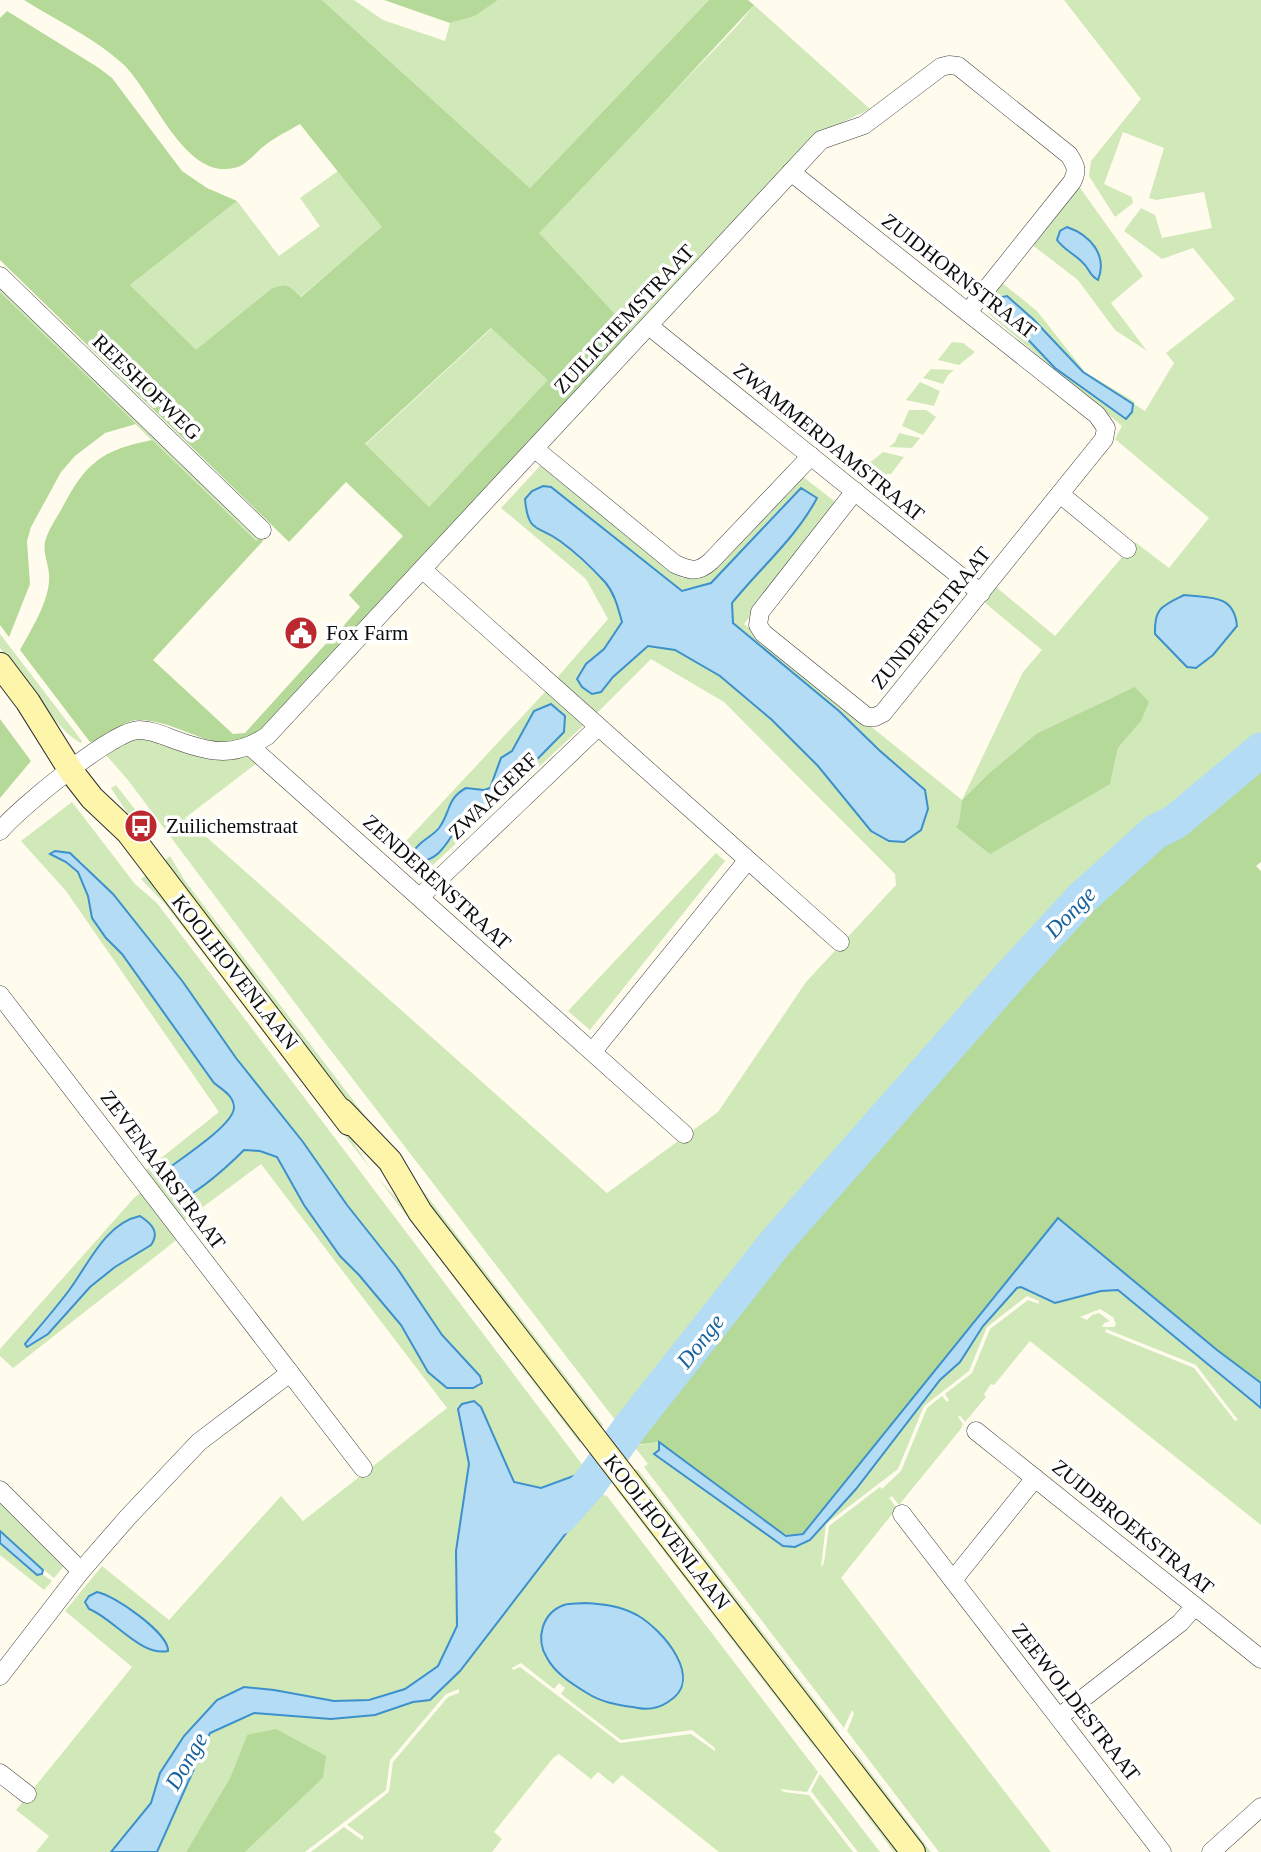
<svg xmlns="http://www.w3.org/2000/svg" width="1261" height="1852" font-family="'Times New Roman',serif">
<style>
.green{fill:#d1e8b8;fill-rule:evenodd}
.forest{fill:#b4d998;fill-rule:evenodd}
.water{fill:#b4dcf5;stroke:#3c90cb;stroke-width:2}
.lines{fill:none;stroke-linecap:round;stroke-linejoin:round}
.river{stroke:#b4dcf5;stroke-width:35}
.street-casing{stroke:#404040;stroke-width:19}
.secondary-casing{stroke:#2f2f2f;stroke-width:26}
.street{stroke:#fff;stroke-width:18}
.secondary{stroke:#fdf5aa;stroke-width:24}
.labels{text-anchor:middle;stroke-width:7;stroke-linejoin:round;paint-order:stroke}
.street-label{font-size:21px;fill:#0d0d0d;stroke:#fff}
.poi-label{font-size:21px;fill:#0d0d0d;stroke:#fff;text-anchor:start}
.water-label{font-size:23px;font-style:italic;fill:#19629d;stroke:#fff}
</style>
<rect width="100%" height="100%" fill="#fffcee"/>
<g class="green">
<polygon points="322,0 354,0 383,20 445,41 450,23 475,16 498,0 709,0 530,188"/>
<path d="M1064 0H1261V738C1207 796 1140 834 1085 890 921 1060 771 1244 619 1425L319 1035 128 780 106 755 128 740 144 736 223 758 250 757 257 763 185 818 607 1193 718 1112 806 982 896 885 895 874 724 702 651 659 595 715 556 679 608 619 586 579 501 508 540 466 551 471 682 578H698L802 476 838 504 744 624 962 800 1023 672 1042 650 984 602 996 587 1055 636 1135 542 1169 568 1209 518 1115 439 1122 426 990 315 987 310 991 297 1001 282 1037 311 1085 372 1135 402 1134 404 1145 411 1174 363 1166 353 1235 299 1193 248 1162 259 1124 231 1141 208 1155 215 1162 238 1212 228 1204 192 1156 200 1149 198 1164 148 1123 132 1104 184 1132 197 1133 203 1115 217 1089 176 1091 161 1141 99ZM543 486 551 487 682 591 711 584 801 488 816 497 808 514 731 603 733 623 839 711 879 750 818 766 772 720 720 676 675 649 648 646 613 677 601 692 578 679 586 664 604 649 622 622 615 599 606 583 559 540ZM1141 721 1118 748 1110 784 956 826 959 821 962 800 988 774 1036 734Z"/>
<polygon points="754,5 870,109 816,135 631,331 538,233 738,25"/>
<polygon points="338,171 383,227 300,297 271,289 196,351 130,285 237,201 279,256 320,226 300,198"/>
<polygon points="1078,185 1143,276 1111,303 1147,351 1115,330 1078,280 1031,244"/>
<polygon points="0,284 260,538 256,541 252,538 0,292"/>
<polygon points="492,328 549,380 429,507 365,445"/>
<polygon points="952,342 963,343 975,352 959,365 938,360"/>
<polygon points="931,369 954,370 948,375 943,384 923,378"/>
<polygon points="920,382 940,391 934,406 906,400"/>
<polygon points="909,410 926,410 936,417 923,435 902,426"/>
<polygon points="899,433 920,438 912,448 889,447 895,442"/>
<polygon points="883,452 904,457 891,474 879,474 867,465"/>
<path d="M0 634 82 741 81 743C59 733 17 670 0 648Z"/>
<path d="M546 691 584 725 421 876 395 853ZM534 711 564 732 492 805C467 809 462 820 450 841L433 834 446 817 447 808 475 788 484 790 490 788 501 759 512 751Z"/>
<polygon points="116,785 137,812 130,817 111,788"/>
<path d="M72 802 135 884 157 903 587 1471 541 1488 514 1482 481 1407 458 1409 469 1463 456 1551 457 1626 438 1666 405 1689 369 1700 334 1701 274 1690 244 1687 160 1773 151 1803 111 1852H36L49 1836 16 1810 132 1667 65 1611 102 1566 169 1620 281 1496 303 1521 447 1408 261 1164 184 1221 146 1170 219 1112 66 891 21 841ZM81 861 95 878 113 894 183 982 236 1058 303 1142 347 1205 397 1268 442 1335 480 1376 463 1389 447 1388 428 1372 401 1325 359 1275 340 1256 304 1205 278 1157 260 1151 244 1150C225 1169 206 1186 183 1199L172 1193 166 1179 232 1116C236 1099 227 1092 214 1083L122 954 106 938 78 872 65 862Z"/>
<polygon points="716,853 725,861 590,1030 568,1011"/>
<polygon points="170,856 185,881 228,937 392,1151 367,1125 164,861"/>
<polygon points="148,874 350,1137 370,1168 164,903 141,879"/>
<polygon points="400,1161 603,1425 600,1428 419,1192"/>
<polygon points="378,1178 405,1208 583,1441 579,1442"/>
<path d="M143 1191 179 1238 13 1368 0 1356V1349L134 1198ZM105 1238 151 1245C130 1258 110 1270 92 1286 68 1308 56 1329 28 1347L30 1337 70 1289Z"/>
<path d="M1021 1287 1055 1303 1101 1291 1118 1290 1261 1408V1525L1030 1341 994 1385 991 1384 984 1394 986 1397 965 1422 960 1415 958 1417 963 1424 960 1430 899 1505 892 1496 889 1498 897 1508 841 1578 1051 1852H939L847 1731 854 1714 852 1710 844 1728 644 1467 648 1464 634 1446 659 1442V1450L655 1454 783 1546 805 1543 856 1489 940 1380 960 1362 983 1326 1017 1288ZM1027 1296 1039 1301V1304L1028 1300 990 1329 972 1373 945 1394 949 1400 947 1402 942 1396 927 1408 901 1471 882 1489 880 1487 829 1526 824 1563 821 1567 826 1524 898 1469 924 1406 969 1371 987 1327ZM1100 1309 1113 1317 1116 1324 1114 1327H1102L1104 1323 1110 1321 1099 1313 1092 1315 1087 1320 1080 1317ZM1106 1329 1196 1365 1238 1420 1235 1421 1194 1368 1105 1332Z"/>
<polygon points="636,1469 639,1471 841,1734 827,1722 634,1471"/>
<polygon points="619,1487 800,1722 818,1752 616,1489"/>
<path d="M597 1493 607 1496 818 1772 807 1792 780 1789 784 1792 809 1795 853 1852H719L622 1775 613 1784 598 1772 591 1779 559 1754 554 1757 494 1832 502 1839 492 1852H311L344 1827 362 1840 364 1837 347 1825 389 1792 393 1762 448 1697 459 1693V1689L446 1694 390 1760 386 1790 305 1852H245L323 1778 247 1735 230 1778 186 1852H157L210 1733 254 1713 331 1719 375 1715 413 1702 430 1700 460 1671ZM585 1603C621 1605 633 1611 658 1636 674 1651 681 1661 684 1683L660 1707 643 1709 608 1702 546 1658 540 1643 542 1627ZM521 1663 554 1689 559 1683 565 1688 561 1694 621 1740 692 1730 715 1748V1751L691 1734 620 1743 520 1667 513 1670 512 1668Z"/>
<polygon points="0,1502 63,1567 54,1578 17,1548 0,1531"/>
<polygon points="0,1544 52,1581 44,1590 0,1555"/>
<polygon points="849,1744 931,1852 926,1852 864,1771"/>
<polygon points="826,1761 899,1852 894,1852"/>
<polygon points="820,1774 880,1852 858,1852 811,1791"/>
</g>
<g class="forest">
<path d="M24 0H322L530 188 709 0H748L754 5 664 102 539 233 631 331 348 639 339 631 360 607 349 595 403 536 346 482 289 542 0 260V18L7 11 99 68 112 78 182 171 207 188 237 201 130 285 196 350 271 289C288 282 288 286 301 297L382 227 300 124C288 131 275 137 264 146 255 153 246 166 234 168 184 180 153 92 123 64 96 39 56 20 24 0ZM491 328 548 380 429 507 365 444Z"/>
<polygon points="384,0 498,0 475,16 450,23"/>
<polygon points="0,292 136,424 105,433 75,456 61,472 31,527 27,541 30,584 9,637 0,625"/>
<path d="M152 440 256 541 260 538 263 541 153 660 233 734 245 733 332 637 341 646C322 667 271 732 247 740 239 743 223 744 215 742 189 735 166 720 138 720 120 720 108 742 90 742L20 650C32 628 51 599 49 574 48 563 43 553 45 542 48 530 56 519 62 508 86 463 101 450 152 440Z"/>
<polygon points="1135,687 1149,702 1141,721 1118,748 1110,784 990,854 956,827 959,821 962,800 988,774 1036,734"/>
<polygon points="0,719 31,761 0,798"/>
<path d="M1261 738V862L1256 866 1261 871V1387L1059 1222 803 1533 787 1535 779 1531 659 1442 635 1445 619 1425C771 1244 921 1060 1085 890 1140 835 1207 796 1261 738Z"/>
<polygon points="276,1729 326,1756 323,1778 245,1852 186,1852 230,1778 247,1735"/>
</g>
<g class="water">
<path d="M1067 227C1090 235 1108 255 1098 280 1088 274 1090 269 1083 263 1075 254 1064 250 1057 240L1060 231Z"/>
<polygon points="1007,296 1033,319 1083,372 1133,404 1132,412 1126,419 1055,368 1017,328 1004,314 1000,303 1002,297"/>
<path d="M543 486 551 487 682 591 711 583 801 488 817 498C796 538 760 568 732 603L733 623 839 711 879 750 925 790 928 809 921 830 904 842 889 841 871 831 818 766 772 720 720 676 675 650 648 646 613 677 601 692 592 694 582 687 577 679 586 664 604 649 622 622C618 608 615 594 605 582 592 568 575 552 560 541 538 525 528 534 525 499L532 491Z"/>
<path d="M1184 595C1210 598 1234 594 1237 626L1213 655 1196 668 1187 667 1155 634C1154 608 1162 606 1184 595Z"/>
<path d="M551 704 565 716 564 732 492 805C487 806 479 806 475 809 451 822 449 863 414 862 413 857 412 855 414 851 419 841 432 837 439 828 451 812 446 799 466 788L484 790 490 788 501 758 512 751 534 711Z"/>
<path d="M55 851 70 853 113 894 183 982 236 1058 303 1142 347 1205 397 1268 442 1335 480 1376 482 1383 473 1388H447L428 1372 401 1325 359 1275 340 1256 304 1205 277 1157 260 1151 244 1150C225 1169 206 1186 183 1199L172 1193 166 1179 169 1168C183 1157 233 1125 234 1108 234 1096 223 1090 214 1083L122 954 106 938 92 918 88 896 78 872 66 862 50 854Z"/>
<path d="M140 1216C152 1224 160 1232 151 1245L115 1267 90 1287 48 1334 27 1347 25 1344C40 1326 56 1308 70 1289 89 1263 106 1223 140 1216Z"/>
<polygon points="1058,1218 1217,1350 1261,1383 1261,1408 1118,1290 1101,1291 1055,1303 1021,1287 1017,1288 983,1326 960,1362 940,1380 856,1489 810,1540 795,1547 783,1546 654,1454 659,1450 659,1442 779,1531 786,1536 803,1534"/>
<polygon points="474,1401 481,1407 514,1482 541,1488 587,1471 597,1493 460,1671 430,1700 413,1702 375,1715 331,1719 254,1713 210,1733 157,1852 111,1852 151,1803 160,1773 184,1736 217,1700 244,1687 274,1690 334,1701 369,1700 405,1689 438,1666 457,1626 456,1551 469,1464 458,1409 462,1404"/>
<polygon points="0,1531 43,1570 42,1574 37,1575 0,1543"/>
<path d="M97 1592C114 1595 169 1633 168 1651 141 1657 113 1618 89 1609L85 1602 89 1596Z"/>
<path d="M585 1603C604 1604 620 1606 637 1615 663 1630 706 1680 668 1702 659 1708 648 1710 638 1708 620 1705 602 1703 587 1693 572 1684 555 1673 547 1658 535 1639 542 1613 564 1605 570 1603 578 1604 585 1603Z"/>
</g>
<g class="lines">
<polyline class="river" points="560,1517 590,1483 631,1426 776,1242 1011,975 1081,899 1155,832 1175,822 1261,750"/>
<defs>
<g id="street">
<polyline points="791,172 1097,415 1106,428 1104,439 883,713 875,717 867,717 763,633 758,625 760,612 855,491"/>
<polyline points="0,276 262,530"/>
<polyline points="649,326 981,593"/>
<path d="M535 449 675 564C691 571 698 573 711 561L811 456"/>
<polyline points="1060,494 1127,549"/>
<polyline points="423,570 840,942"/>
<polyline points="251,747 684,1134"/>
<path d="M0 831C18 809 113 730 139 730 150 730 160 734 170 738 207 752 233 759 267 736L821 140 864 125 941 67 949 65 958 66 1069 155C1076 166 1078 170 1072 182L968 312"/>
<polyline points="420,897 597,728"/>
<polyline points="0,995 363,1468"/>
<polyline points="593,1051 747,861"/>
<polyline points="976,1431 1261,1659"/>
<polyline points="0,1490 81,1571 128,1517 199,1442 290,1373"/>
<polyline points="902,1514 1162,1852"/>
<polyline points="953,1580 1035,1478"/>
<polyline points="0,1676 81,1571"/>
<polyline points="1059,1717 1180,1623 1195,1606"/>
<polyline points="0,1773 27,1794"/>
<polyline points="1211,1852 1261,1807"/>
</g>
<g id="secondary">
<polyline points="0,665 28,702 71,771 92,798 128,832 349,1123"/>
<polyline points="342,1111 390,1161 420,1212 913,1852"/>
</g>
</defs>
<use href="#street" class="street-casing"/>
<use href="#secondary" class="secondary-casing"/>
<use href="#street" class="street"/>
<use href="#secondary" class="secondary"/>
</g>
<defs>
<symbol id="civic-disc" viewBox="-11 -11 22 22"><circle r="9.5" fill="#bb282d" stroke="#fff"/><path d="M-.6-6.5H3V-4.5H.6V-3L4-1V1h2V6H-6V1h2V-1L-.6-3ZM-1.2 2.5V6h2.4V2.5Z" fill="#fff"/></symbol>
<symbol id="bus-disc" viewBox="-11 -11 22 22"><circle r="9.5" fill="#bb282d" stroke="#fff"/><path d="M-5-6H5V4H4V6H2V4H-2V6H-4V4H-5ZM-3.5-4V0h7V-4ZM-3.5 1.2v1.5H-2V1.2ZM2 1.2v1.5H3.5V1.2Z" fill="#fff"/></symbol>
</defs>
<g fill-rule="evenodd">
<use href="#civic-disc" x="282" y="614" width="38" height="38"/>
<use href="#bus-disc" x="122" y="807" width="38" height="38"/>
</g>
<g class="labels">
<g class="street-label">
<text transform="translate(959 276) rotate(38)" y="7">ZUIDHORNSTRAAT</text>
<text transform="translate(624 319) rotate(-47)" y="7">ZUILICHEMSTRAAT</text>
<text transform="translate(147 387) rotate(44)" y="7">REESHOFWEG</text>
<text transform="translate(829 442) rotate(39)" y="7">ZWAMMERDAMSTRAAT</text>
<text transform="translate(931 618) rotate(-51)" y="7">ZUNDERTSTRAAT</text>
<text transform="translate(493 796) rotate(-44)" y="7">ZWAAGERF</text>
<text transform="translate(437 882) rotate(42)" y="7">ZENDERENSTRAAT</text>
<text transform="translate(235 972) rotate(52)" y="7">KOOLHOVENLAAN</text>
<text transform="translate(163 1170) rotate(53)" y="7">ZEVENAARSTRAAT</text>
<text transform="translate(1133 1527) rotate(39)" y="7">ZUIDBROEKSTRAAT</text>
<text transform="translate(667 1532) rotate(52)" y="7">KOOLHOVENLAAN</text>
<text transform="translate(1076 1702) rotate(52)" y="7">ZEEWOLDESTRAAT</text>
</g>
<g class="poi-label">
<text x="326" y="640">Fox Farm</text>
<text x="166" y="833">Zuilichemstraat</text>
</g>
<g class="water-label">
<text transform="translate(1070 912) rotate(-46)" y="8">Donge</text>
<text transform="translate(700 1341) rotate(-52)" y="8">Donge</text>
<text transform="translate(186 1761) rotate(-60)" y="8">Donge</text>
</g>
</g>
</svg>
